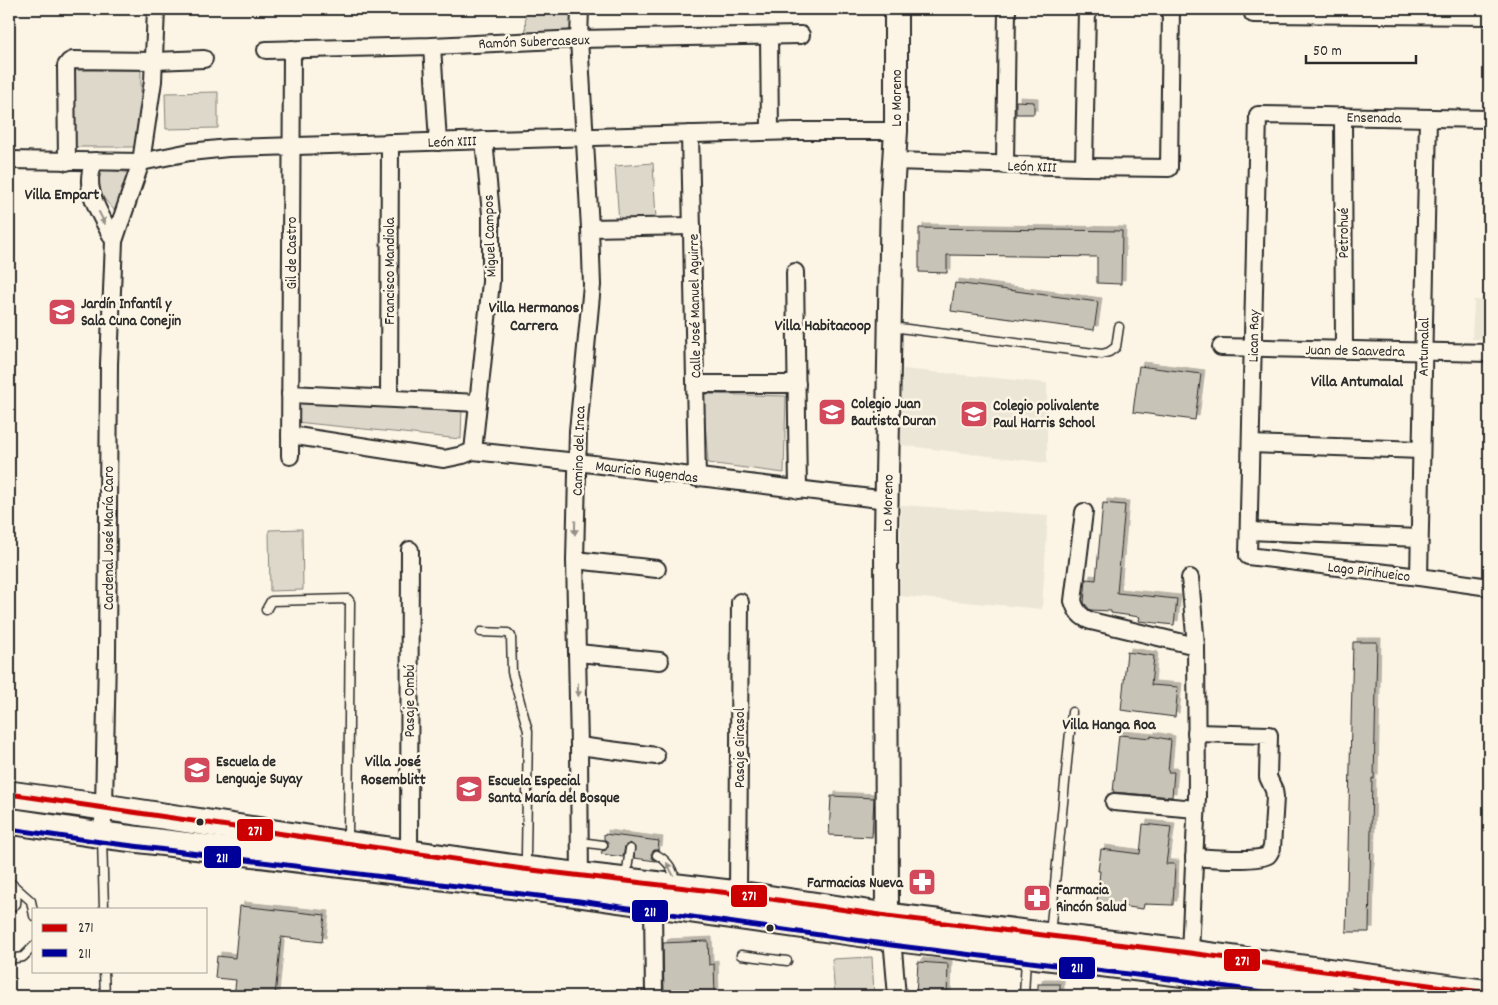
<svg xmlns="http://www.w3.org/2000/svg" width="1498" height="1005" font-family="Dekko,sans-serif">
<style>
.built{fill:#ece6d7}
.green{fill:#ded8ca;stroke:#84827a}
.water{fill:#b4b0a5;stroke:#7d7b74}
.building{fill:#c8c3b7;stroke:#2b2b2b;filter:url(#shadow)}
.lines{fill:none;stroke-linecap:round;stroke-linejoin:round}
.lane-casing{stroke:#2b2b2b;stroke-width:11}
.street-casing{stroke:#2b2b2b;stroke-width:20}
.secondary-casing{stroke:#2b2b2b;stroke-width:26}
.primary-casing{stroke:#2b2b2b;stroke-width:29}
.lane{stroke:#fcf5e5;stroke-width:8}
.street{stroke:#fcf5e5;stroke-width:16}
.secondary{stroke:#fcf5e5;stroke-width:22}
.primary{stroke:#fcf5e5;stroke-width:25}
.bus-1-casing{stroke:#fcf5e5;stroke-width:9}
.bus-2-casing{stroke:#fcf5e5;stroke-width:9}
.bus-1{stroke:#c00;stroke-width:5}
.bus-2{stroke:#009;stroke-width:5}
.oneway{fill:#949088}
.bus-dot{fill:#2b2b2b;stroke:#fcf5e5;stroke-width:2}
.labels{text-anchor:middle;stroke-width:5;stroke-linejoin:round;paint-order:stroke}
.street-label{font-size:15px;fill:#2b2b2b;stroke:#fcf5e5}
.poi-label{font-size:15px;font-weight:bold;fill:#2b2b2b;stroke:#fcf5e5;text-anchor:start}
.neighbourhood-label{font-size:16px;font-weight:bold;fill:#2b2b2b;stroke:#fcf5e5}
.line-badge{stroke:#fcf5e5;stroke-width:2}
.badge-label{font-size:14px;text-anchor:middle;font-weight:bold;fill:#fff}
</style>
<defs>
<filter id="shadow"><feDropShadow dx="4" dy="-4" stdDeviation="0" flood-color="#0004"/></filter>
</defs>
<rect width="100%" height="100%" fill="#fcf5e5"/>
<filter id="ink" filterUnits="userSpaceOnUse"><feTurbulence type="fractalNoise" baseFrequency=".02" numOctaves="2"/><feDisplacementMap in="SourceGraphic" scale="10" xChannelSelector="R" yChannelSelector="G"/><feConvolveMatrix kernelMatrix="1 2 1 2 8 2 1 2 1" color-interpolation-filters="sRGB"/></filter>
<g filter="url(#ink)">
<g class="built">
<polygon points="1474,300 1489,301 1489,340 1472,339"/>
<polygon points="903,369 1047,383 1047,463 900,445"/>
<polygon points="901,505 1048,515 1042,609 900,596"/>
</g>
<g class="green">
<polygon points="525,9 573,9 573,35 526,37"/>
<polygon points="67,70 141,70 141,147 66,147"/>
<polygon points="218,92 218,128 166,129 165,93"/>
<polygon points="653,163 656,220 619,222 615,166"/>
<path d="M98 169 133 173 116 212C102 197 96 191 98 169Z"/>
<polygon points="703,394 786,396 784,473 708,463"/>
<polygon points="297,400 462,406 461,439 296,422"/>
<polygon points="302,529 303,590 270,591 269,530"/>
<polygon points="872,957 874,996 835,996 832,959"/>
</g>
<polygon class="water" points="429,988 497,995 497,996 429,996"/>
<g class="building">
<polygon points="1016,101 1034,102 1034,114 1016,114"/>
<polygon points="919,228 1122,231 1121,284 1097,283 1097,257 947,255 947,273 919,272"/>
<polygon points="955,283 1098,302 1094,330 951,311"/>
<polygon points="1139,366 1201,374 1195,420 1133,412"/>
<polygon points="1103,503 1125,505 1117,593 1177,599 1174,625 1139,621 1140,617 1111,613 1111,611 1090,610 1086,605 1084,603 1086,579 1096,580"/>
<polygon points="1353,642 1377,642 1374,779 1372,778 1369,932 1346,932"/>
<polygon points="1127,652 1154,656 1151,685 1178,687 1175,717 1121,710"/>
<polygon points="1119,735 1151,738 1151,736 1171,740 1168,772 1174,772 1172,797 1113,792"/>
<polygon points="831,796 874,798 872,837 829,835"/>
<polygon points="1143,824 1171,827 1166,864 1175,864 1173,905 1144,904 1143,909 1097,903 1100,871 1098,871 1101,849 1140,854"/>
<polygon points="604,834 659,841 658,850 654,850 651,854 652,858 656,861 634,858 635,847 630,843 625,846 623,857 601,854 602,851 606,850 608,846 608,842 604,839"/>
<polygon points="240,906 325,915 322,942 281,937 275,996 234,996 236,980 215,978 217,956 235,958"/>
<polygon points="708,941 709,965 714,964 715,996 664,996 663,943"/>
<polygon points="918,962 948,964 947,996 916,996"/>
<rect x="1038" y="984" width="22" height="12"/>
</g>
<g class="lines">
<defs>
<g id="lane">
<polyline points="892,327 1102,354 1109,352 1116,347 1119,327"/>
<polyline points="266,610 271,601 348,599 350,602 348,840"/>
<polyline points="481,632 508,633 511,636 512,672 528,731 526,856 524,867"/>
<polyline points="102,838 104,909"/>
<polyline points="580,842 603,845"/>
<path d="M657 855C668 861 674 869 675 883"/>
<polyline points="626,877 630,849"/>
<polyline points="12,884 31,901 34,916"/>
<polyline points="9,909 16,904 17,892 14,887"/>
<polyline points="1050,934 1072,712"/>
<polyline points="741,955 787,961"/>
<polyline points="9,959 23,957 34,946"/>
<polyline points="104,971 105,996"/>
<polyline points="1024,996 1026,958"/>
</g>
<g id="street">
<polyline points="1253,14 1489,16"/>
<polyline points="769,36 770,131"/>
<polyline points="432,46 438,142"/>
<polyline points="266,50 432,46 579,39 801,35"/>
<polyline points="1343,116 1344,350"/>
<polyline points="1489,119 1258,115 1248,556 1419,577 1489,587"/>
<polyline points="690,134 697,478"/>
<polyline points="9,160 141,162 190,152 228,148 795,131 896,131"/>
<path d="M95 161C80 188 102 216 114 241"/>
<polyline points="894,161 1084,167 1169,168 1171,9"/>
<polyline points="67,162 66,66 69,62 73,60 155,61 204,59"/>
<polyline points="1005,165 1007,9"/>
<polyline points="1084,167 1087,9"/>
<polyline points="590,228 692,226"/>
<polyline points="795,272 798,490"/>
<polyline points="1221,347 1489,353"/>
<polyline points="696,384 797,384"/>
<polyline points="290,394 478,403"/>
<polyline points="389,398 390,143"/>
<polyline points="290,435 444,459 463,455 473,451 577,462 887,500"/>
<polyline points="1251,444 1421,450"/>
<polyline points="473,451 491,282 491,214 484,140"/>
<polyline points="290,456 292,49"/>
<path d="M1084 512 1073 601C1076 611 1080 617 1091 621L1196 646"/>
<polyline points="1249,531 1419,538"/>
<polyline points="575,560 657,569"/>
<polyline points="1419,577 1428,118"/>
<polyline points="1190,578 1196,646 1197,797 1190,953"/>
<polyline points="578,653 660,661"/>
<polyline points="579,746 656,756"/>
<polyline points="1114,802 1196,809"/>
<polyline points="102,835 104,807 107,655 109,364 114,241 141,162 153,81 156,9"/>
<polyline points="409,853 410,550"/>
<path d="M1194 857C1206 858 1261 862 1268 855 1270 853 1270 851 1272 848L1275 797 1274 790 1268 777 1269 735 1196 733"/>
<polyline points="580,885 579,746 575,560 578,431 592,285 590,228 579,39 580,9"/>
<polyline points="738,894 740,602"/>
<polyline points="653,905 654,996"/>
<polyline points="892,938 897,996"/>
</g>
<polyline id="secondary" points="891,932 887,916 886,533 892,193 896,131 896,9"/>
<g id="primary">
<polyline points="9,794 104,807 347,844 523,869 738,894 887,916 1190,953 1489,993"/>
<polyline points="9,821 102,835 580,894 892,938 1187,974 1342,996"/>
</g>
</defs>
<use href="#lane" class="lane-casing"/>
<use href="#street" class="street-casing"/>
<use href="#secondary" class="secondary-casing"/>
<use href="#primary" class="primary-casing"/>
<use href="#lane" class="lane"/>
<use href="#street" class="street"/>
<use href="#secondary" class="secondary"/>
<use href="#primary" class="primary"/>
<defs>
<polyline id="bus-1" points="9,794 523,869 738,894 887,916 1190,953 1489,993"/>
<polyline id="bus-2" points="9,829 101,842 579,901 891,945 1186,981 1290,996"/>
</defs>
<use href="#bus-1" class="bus-1-casing"/>
<use href="#bus-2" class="bus-2-casing"/>
<use href="#bus-1" class="bus-1"/>
<use href="#bus-2" class="bus-2"/>
</g>
<defs><path id="oneway-solid" d="M-6-.8H1V-3.2L6.5 0L1 3.2V.8H-6Z" transform="scale(1.25)"/></defs>
<g class="oneway">
<use href="#oneway-solid" transform="translate(102 218) rotate(63)"/>
<use href="#oneway-solid" transform="translate(575 528) rotate(91)"/>
<use href="#oneway-solid" transform="translate(578 690) rotate(89)"/>
<use href="#oneway-solid" transform="translate(670 869) rotate(-118)"/>
</g>
</g>
<defs>
<symbol id="school-square" viewBox="-11 -11 22 22"><rect x="-9" y="-9" width="18" height="18" rx="4" fill="#d1495b" stroke="#fcf5e5"/><path d="M0-5L7-2L0 1L-7-2ZM-4 1L0 2.5L4 1V4Q0 6-4 4Z" fill="#fff"/></symbol>
<symbol id="pharmacy-square" viewBox="-11 -11 22 22"><rect x="-9" y="-9" width="18" height="18" rx="4" fill="#d1495b" stroke="#fcf5e5"/><path d="M-2-6h4v4h4v4h-4v4h-4v-4h-4v-4h4Z" fill="#fff"/></symbol>
</defs>
<g fill-rule="evenodd">
<use href="#school-square" x="46" y="296" width="32" height="32"/>
<use href="#school-square" x="816" y="396" width="32" height="32"/>
<use href="#school-square" x="958" y="398" width="32" height="32"/>
<use href="#school-square" x="181" y="754" width="32" height="32"/>
<use href="#school-square" x="453" y="773" width="32" height="32"/>
<use href="#pharmacy-square" x="906" y="866" width="32" height="32"/>
<use href="#pharmacy-square" x="1021" y="882" width="32" height="32"/>
</g>
<g class="bus-dot">
<circle cx="200" cy="822" r="4.5"/>
<circle cx="770" cy="928" r="4.5"/>
</g>
<g class="labels">
<g class="street-label">
<text transform="translate(534 41) rotate(-2)" y="5">Ramón Subercaseux</text>
<text transform="translate(896 98) rotate(-90)" y="5">Lo Moreno</text>
<text transform="translate(1374 117) rotate(1)" y="5">Ensenada</text>
<text transform="translate(452 141) rotate(-2)" y="5">León XIII</text>
<text transform="translate(1032 166) rotate(2)" y="5">León XIII</text>
<text transform="translate(1343 233) rotate(-90)" y="5">Petrohué</text>
<text transform="translate(489 236) rotate(-92)" y="5">Miguel Campos</text>
<text transform="translate(291 253) rotate(-90)" y="5">Gil de Castro</text>
<text transform="translate(389 271) rotate(-90)" y="5">Francisco Mandiola</text>
<text transform="translate(694 306) rotate(-91)" y="5">Calle José Manuel Aguirre</text>
<text transform="translate(1253 336) rotate(-89)" y="5">Lican Ray</text>
<text transform="translate(1423 347) rotate(-89)" y="5">Antumalal</text>
<text transform="translate(1355 350) rotate(1)" y="5">Juan de Saavedra</text>
<text transform="translate(578 451) rotate(-88)" y="5">Camino del Inca</text>
<text transform="translate(647 471) rotate(7)" y="5">Mauricio Rugendas</text>
<text transform="translate(887 503) rotate(-89)" y="5">Lo Moreno</text>
<text transform="translate(108 538) rotate(-90)" y="5">Cardenal José María Caro</text>
<text transform="translate(1369 571) rotate(7)" y="5">Lago Pirihueico</text>
<text transform="translate(409 701) rotate(-90)" y="5">Pasaje Ombú</text>
<text transform="translate(739 748) rotate(-90)" y="5">Pasaje Girasol</text>
</g>
<g class="poi-label">
<text x="81" y="308">Jardín Infantíl y<tspan x="81" dy="17">Sala Cuna Conejin</tspan></text>
<text x="851" y="408">Colegio Juan<tspan x="851" dy="17">Bautista Duran</tspan></text>
<text x="993" y="410">Colegio polivalente<tspan x="993" dy="17">Paul Harris School</tspan></text>
<text x="216" y="766">Escuela de<tspan x="216" dy="17">Lenguaje Suyay</tspan></text>
<text x="488" y="785">Escuela Especial<tspan x="488" dy="17">Santa María del Bosque</tspan></text>
<text x="903" y="887" text-anchor="end">Farmacias Nueva</text>
<text x="1056" y="894">Farmacia<tspan x="1056" dy="17">Rincón Salud</tspan></text>
</g>
<g class="neighbourhood-label">
<text x="62" y="199">Villa Empart</text>
<text x="534" y="312">Villa Hermanos<tspan x="534" dy="18">Carrera</tspan></text>
<text x="823" y="330">Villa Habitacoop</text>
<text x="1357" y="386">Villa Antumalal</text>
<text x="1109" y="729">Villa Hanga Roa</text>
<text x="393" y="766">Villa José<tspan x="393" dy="18">Rosemblitt</tspan></text>
</g>
</g>
<g class="line-badge">
<rect x="236" y="818" width="38" height="24" rx="5" fill="#c00"/>
<rect x="203" y="845" width="39" height="24" rx="5" fill="#009"/>
<rect x="730" y="884" width="38" height="24" rx="5" fill="#c00"/>
<rect x="631" y="899" width="38" height="24" rx="5" fill="#009"/>
<rect x="1223" y="948" width="38" height="24" rx="5" fill="#c00"/>
<rect x="1058" y="956" width="38" height="24" rx="5" fill="#009"/>
</g>
<g class="badge-label">
<text x="255" y="835">271</text>
<text x="222" y="862">211</text>
<text x="749" y="900">271</text>
<text x="650" y="916">211</text>
<text x="1242" y="965">271</text>
<text x="1077" y="972">211</text>
</g>
<rect width="1498" height="1005" fill="none" stroke="#fcf5e5" stroke-width="30"/>
<rect x="15" y="15" width="1468" height="975" fill="none" stroke="#2b2b2b" stroke-width="2" filter="url(#ink)"/>
<rect x="32" y="908" width="175" height="65" fill="#fcf5e5" stroke="#a8a49b"/>
<rect x="42" y="924" width="25" height="8" fill="#cc0000" stroke="#a8a49b"/>
<text x="78" y="932" font-size="15" fill="#2b2b2b">271</text>
<rect x="42" y="949" width="25" height="8" fill="#000099" stroke="#a8a49b"/>
<text x="78" y="958" font-size="15" fill="#2b2b2b">211</text>
<path d="M1306 55v8h110v-8" fill="none" stroke="#2b2b2b" stroke-width="2.5"/>
<text x="1313" y="55" font-size="15" fill="#2b2b2b" stroke="#fcf5e5" stroke-width="4" paint-order="stroke">50 m</text>
</svg>
